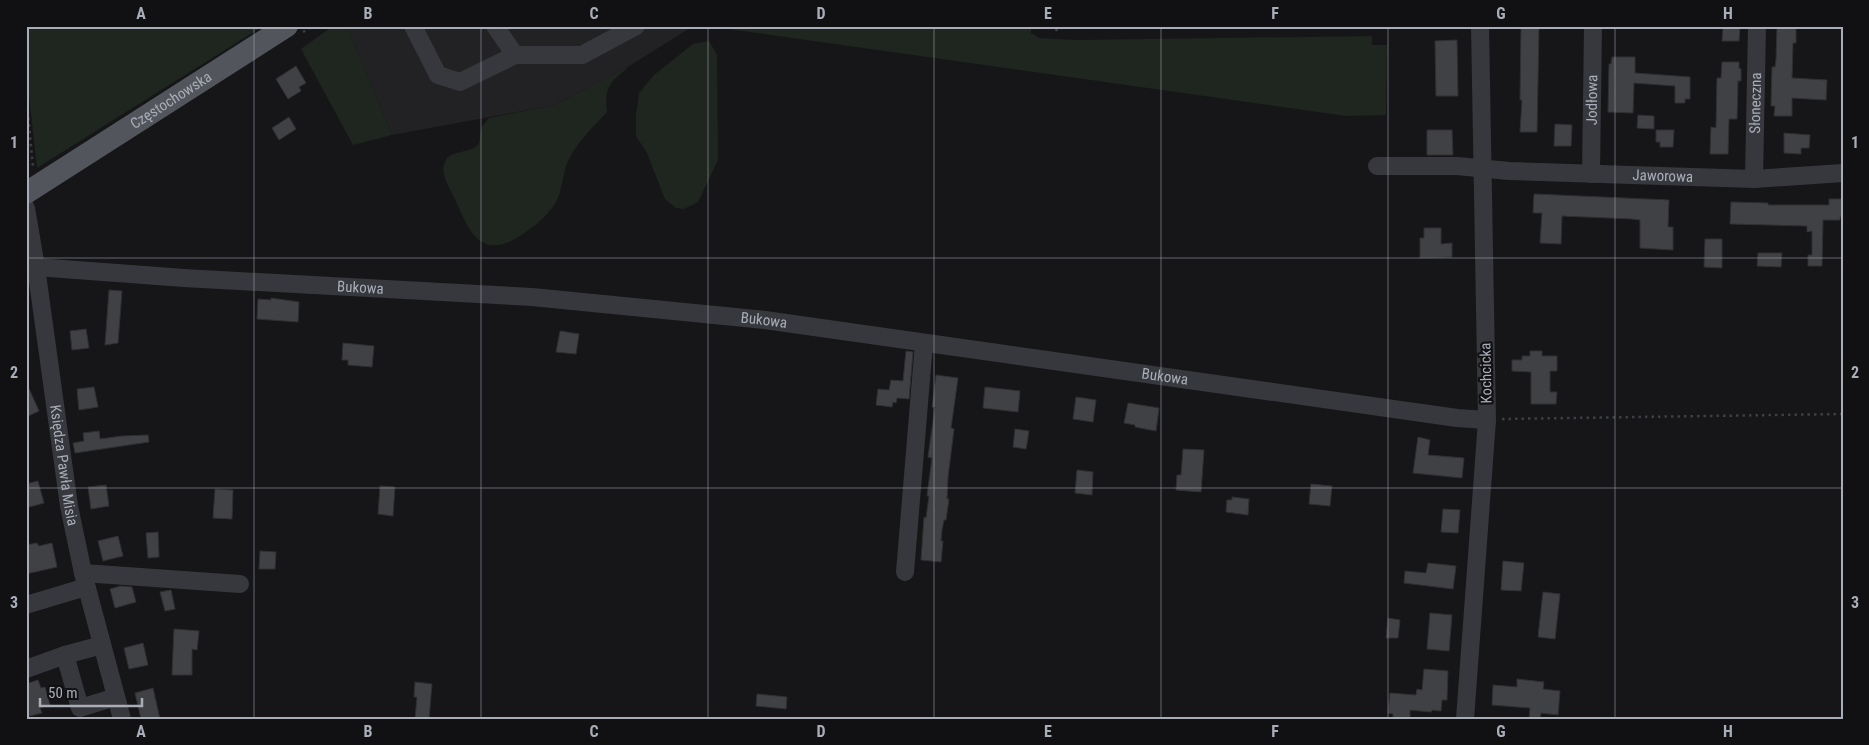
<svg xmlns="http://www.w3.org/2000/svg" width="1869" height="745" font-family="'Roboto Condensed',sans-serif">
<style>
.built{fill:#222225}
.green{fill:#1e261f}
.building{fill:#404145;stroke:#303034}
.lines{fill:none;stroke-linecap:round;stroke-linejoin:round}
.path{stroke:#3d3f44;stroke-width:2.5;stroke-dasharray:2.5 4;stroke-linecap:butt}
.minor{stroke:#37383d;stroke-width:18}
.major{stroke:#53555c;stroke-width:22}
.grid{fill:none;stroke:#a8adb8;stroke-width:1;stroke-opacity:0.55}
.labels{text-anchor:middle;stroke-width:4.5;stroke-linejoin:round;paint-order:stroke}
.street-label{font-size:15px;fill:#a8adb8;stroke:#111113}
.neatline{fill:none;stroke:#a8adb8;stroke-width:2}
.grid-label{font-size:16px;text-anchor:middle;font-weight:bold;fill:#a8adb8}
</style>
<rect width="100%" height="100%" fill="#161618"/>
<polygon class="built" points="347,26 693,26 631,65 555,105 392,135"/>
<g class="green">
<polygon points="26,26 263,26 37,168 26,68"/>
<polygon points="333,26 347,26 392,135 353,145 301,49"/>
<polygon points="728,26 1031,26 1031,33 1039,38 1076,40 1372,36 1372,45 1387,45 1386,115 1346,116 728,29"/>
<polygon points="709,41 717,55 718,160 698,202 684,209 676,208 665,199 647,153 636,136 636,115 639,93 654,75 693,44"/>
<path d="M631 65C611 82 604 85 607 112 593 127 578 141 569 159 564 169 563 181 560 192 555 210 538 224 523 234 480 263 469 231 454 197 449 187 441 175 444 165 447 150 465 154 475 147 482 143 479 137 481 130 482 125 486 122 489 118L555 105Z"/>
</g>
<g class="building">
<polygon points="1521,26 1539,26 1537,132 1520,132 1522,100 1520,100"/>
<polygon points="1723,26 1740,26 1739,41 1722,41"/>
<polygon points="1777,26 1796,26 1796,43 1793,43 1792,78 1827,80 1826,100 1792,98 1792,116 1774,116 1775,106 1771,106 1772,67 1775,67 1776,60"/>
<polygon points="1457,40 1458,96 1436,96 1435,41"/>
<polygon points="1612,57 1635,57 1635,73 1690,77 1690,99 1685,99 1685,103 1675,103 1675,86 1634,83 1633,113 1608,112 1609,64 1611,64"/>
<polygon points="1722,62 1739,62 1739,68 1741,69 1741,81 1738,81 1737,119 1729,119 1728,154 1710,154 1711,127 1716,128 1717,78 1721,78"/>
<polygon points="296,66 306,83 299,87 301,91 288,99 276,79"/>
<polygon points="1638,115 1654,116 1654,129 1637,128"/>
<polygon points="289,117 296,129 279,140 272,128"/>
<polygon points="1555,124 1572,125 1571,146 1554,146"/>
<polygon points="1427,130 1452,130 1453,155 1427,155"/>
<polygon points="1656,130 1674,130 1673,147 1660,147 1660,142 1656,142"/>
<polygon points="1784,133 1810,135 1809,148 1801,148 1801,154 1784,153"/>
<polygon points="1534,194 1669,200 1668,227 1673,227 1673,250 1640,248 1640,220 1632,219 1562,216 1561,244 1540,243 1542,213 1533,213"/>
<polygon points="1829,199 1843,199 1843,217 1840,217 1840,220 1823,220 1822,266 1808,266 1808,255 1812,255 1812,231 1807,232 1807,226 1730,224 1731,202 1768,203 1768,205 1829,205"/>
<polygon points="1424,228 1441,228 1441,244 1452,243 1452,257 1420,258 1420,238 1424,238"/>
<polygon points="1705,239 1722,239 1722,268 1704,267"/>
<polygon points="1758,253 1782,253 1781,267 1757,266"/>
<polygon points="109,290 122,291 118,343 105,345"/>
<polygon points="271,298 299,302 298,322 257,319 258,299 271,300"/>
<polygon points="86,329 89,348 72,350 70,331"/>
<polygon points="560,331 579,334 576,354 556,352"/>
<polygon points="343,343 374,346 372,367 348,365 348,360 342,360"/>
<polygon points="906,351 913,352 909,399 897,398 896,403 893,402 892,407 876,405 878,389 889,390 891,380 903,381"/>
<polygon points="1530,351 1542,351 1542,356 1557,356 1557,371 1550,371 1550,392 1557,392 1556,404 1531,404 1531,372 1512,371 1512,360 1522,360 1522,356 1530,356"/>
<polygon points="936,375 958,378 951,428 954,429 948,477 947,499 949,499 946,520 944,520 942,530 941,541 943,541 941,562 921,560 924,517 926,518 929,496 927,496 932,458 928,457 935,407 932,407"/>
<polygon points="26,382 39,411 26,417"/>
<polygon points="94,387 98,407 79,410 77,389"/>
<polygon points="985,387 1020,391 1018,412 983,408"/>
<polygon points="1076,397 1096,400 1093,422 1073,419"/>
<polygon points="1128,403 1159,408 1156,431 1135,427 1135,425 1124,423"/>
<polygon points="1015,429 1029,431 1026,449 1013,447"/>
<polygon points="99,431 100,439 122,436 148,435 149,442 75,453 73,443 84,441 83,433"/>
<polygon points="1418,437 1430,440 1428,455 1464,458 1462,478 1413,473"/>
<polygon points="1183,449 1204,450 1201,492 1176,490 1177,475 1181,475"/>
<polygon points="1077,470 1093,472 1092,495 1075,493"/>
<polygon points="38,481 44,503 26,508 26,484"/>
<polygon points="1311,484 1332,486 1330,506 1309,504"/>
<polygon points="106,485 109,506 91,509 88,487"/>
<polygon points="380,486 395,487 393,516 378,514"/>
<polygon points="215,489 233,490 232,519 213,518"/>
<polygon points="1232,497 1249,499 1248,515 1226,512 1227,500 1232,500"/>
<polygon points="1443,509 1460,510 1458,533 1441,532"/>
<polygon points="158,532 159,557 148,558 146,533"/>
<polygon points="118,536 123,556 103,561 98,541"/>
<polygon points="37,543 39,546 52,543 57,567 26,574 26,545"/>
<polygon points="260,551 276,552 275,569 259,569"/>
<polygon points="1503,561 1524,563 1521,591 1501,590"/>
<polygon points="1428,563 1456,566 1453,589 1404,583 1405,571 1426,573"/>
<polygon points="121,586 132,587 136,602 115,608 110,589"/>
<polygon points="171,590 175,609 165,611 160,592"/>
<polygon points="1543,592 1560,594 1555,639 1538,637"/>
<polygon points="1430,613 1452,615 1449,651 1427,649"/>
<polygon points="1388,618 1400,620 1398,638 1386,638"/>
<polygon points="174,629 199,631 197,650 192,649 192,675 172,675"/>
<polygon points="143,643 148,665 129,669 124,648"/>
<polygon points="1424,669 1448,671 1447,700 1442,700 1441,711 1432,710 1431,712 1410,710 1410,719 1393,719 1393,714 1388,713 1390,693 1416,695 1417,689 1422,690"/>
<polygon points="1517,679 1544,682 1543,689 1560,691 1558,715 1541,713 1540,719 1529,719 1530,708 1492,705 1493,685 1517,687"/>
<polygon points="38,680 41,688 45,687 50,705 40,708 42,713 26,717 26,684"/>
<polygon points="415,682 432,684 429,719 415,719 417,697 414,697"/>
<polygon points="153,688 160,719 141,719 135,693"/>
<polygon points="757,694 787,697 786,709 756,706"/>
</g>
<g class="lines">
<g class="path">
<polyline points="1056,31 1058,26"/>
<polyline points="303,32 313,26"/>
<polyline points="26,92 33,168"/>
<polyline points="1502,419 1843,414"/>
</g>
<g class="minor">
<polyline points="413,26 438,75 460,82 515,55 582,55 636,26"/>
<polyline points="495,26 515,55"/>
<path id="s1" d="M1377 166H1457L1509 171 1754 179 1843 173"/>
<path id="s2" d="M1591 174 1593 26"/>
<path id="s3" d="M1754 179 1757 26"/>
<path id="s4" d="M26 208 36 267 69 506 83 573 122 719"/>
<path id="s5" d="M36 267 184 278 532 297 765 320 1457 418 1487 420"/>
<polyline points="905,572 924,343"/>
<polyline points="83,573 240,584"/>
<polyline points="26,605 86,587"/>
<polyline points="102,645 65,655 80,708 116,697"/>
<polyline points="26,669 65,655"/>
<polyline points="1465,719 1487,420 1480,26"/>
</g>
<path class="major" id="s6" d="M26 193 287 26"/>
</g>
<path class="grid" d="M254 26V719M481 26V719M708 26V719M934 26V719M1161 26V719M1388 26V719M1615 26V719M26 258H1843M26 488H1843"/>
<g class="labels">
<g class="street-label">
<text dy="5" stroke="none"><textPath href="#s6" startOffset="172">Częstochowska</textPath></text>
<text dy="5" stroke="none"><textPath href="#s2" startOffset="74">Jodłowa</textPath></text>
<text dy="5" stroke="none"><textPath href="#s3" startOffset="76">Słoneczna</textPath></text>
<text dy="5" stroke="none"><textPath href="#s1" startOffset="286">Jaworowa</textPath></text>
<text dy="5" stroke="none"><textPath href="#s5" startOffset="325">Bukowa</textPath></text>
<text dy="5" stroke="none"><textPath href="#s5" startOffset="730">Bukowa</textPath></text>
<text transform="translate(1486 373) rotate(-91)" y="5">Kochcicka</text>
<text dy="5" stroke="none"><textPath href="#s5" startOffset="1135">Bukowa</textPath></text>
<text dy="5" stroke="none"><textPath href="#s4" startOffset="260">Księdza Pawła Misia</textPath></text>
</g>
</g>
<rect width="1869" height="745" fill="none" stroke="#111113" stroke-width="55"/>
<path d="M40 698v8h102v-8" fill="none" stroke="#a8adb8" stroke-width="2.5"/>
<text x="48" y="698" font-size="15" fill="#a8adb8" stroke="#111113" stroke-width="4" paint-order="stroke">50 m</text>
<rect x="28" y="28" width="1814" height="690" class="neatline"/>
<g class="grid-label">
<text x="141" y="19">A</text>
<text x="368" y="19">B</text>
<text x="594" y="19">C</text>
<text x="821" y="19">D</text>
<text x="1048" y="19">E</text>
<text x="1275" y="19">F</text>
<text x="1501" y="19">G</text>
<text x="1728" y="19">H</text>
<text x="14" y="148">1</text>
<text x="1855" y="148">1</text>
<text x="14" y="378">2</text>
<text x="1855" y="378">2</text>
<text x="14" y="608">3</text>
<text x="1855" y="608">3</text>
<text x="141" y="737">A</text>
<text x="368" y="737">B</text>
<text x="594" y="737">C</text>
<text x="821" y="737">D</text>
<text x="1048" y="737">E</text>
<text x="1275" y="737">F</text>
<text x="1501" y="737">G</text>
<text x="1728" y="737">H</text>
</g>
</svg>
